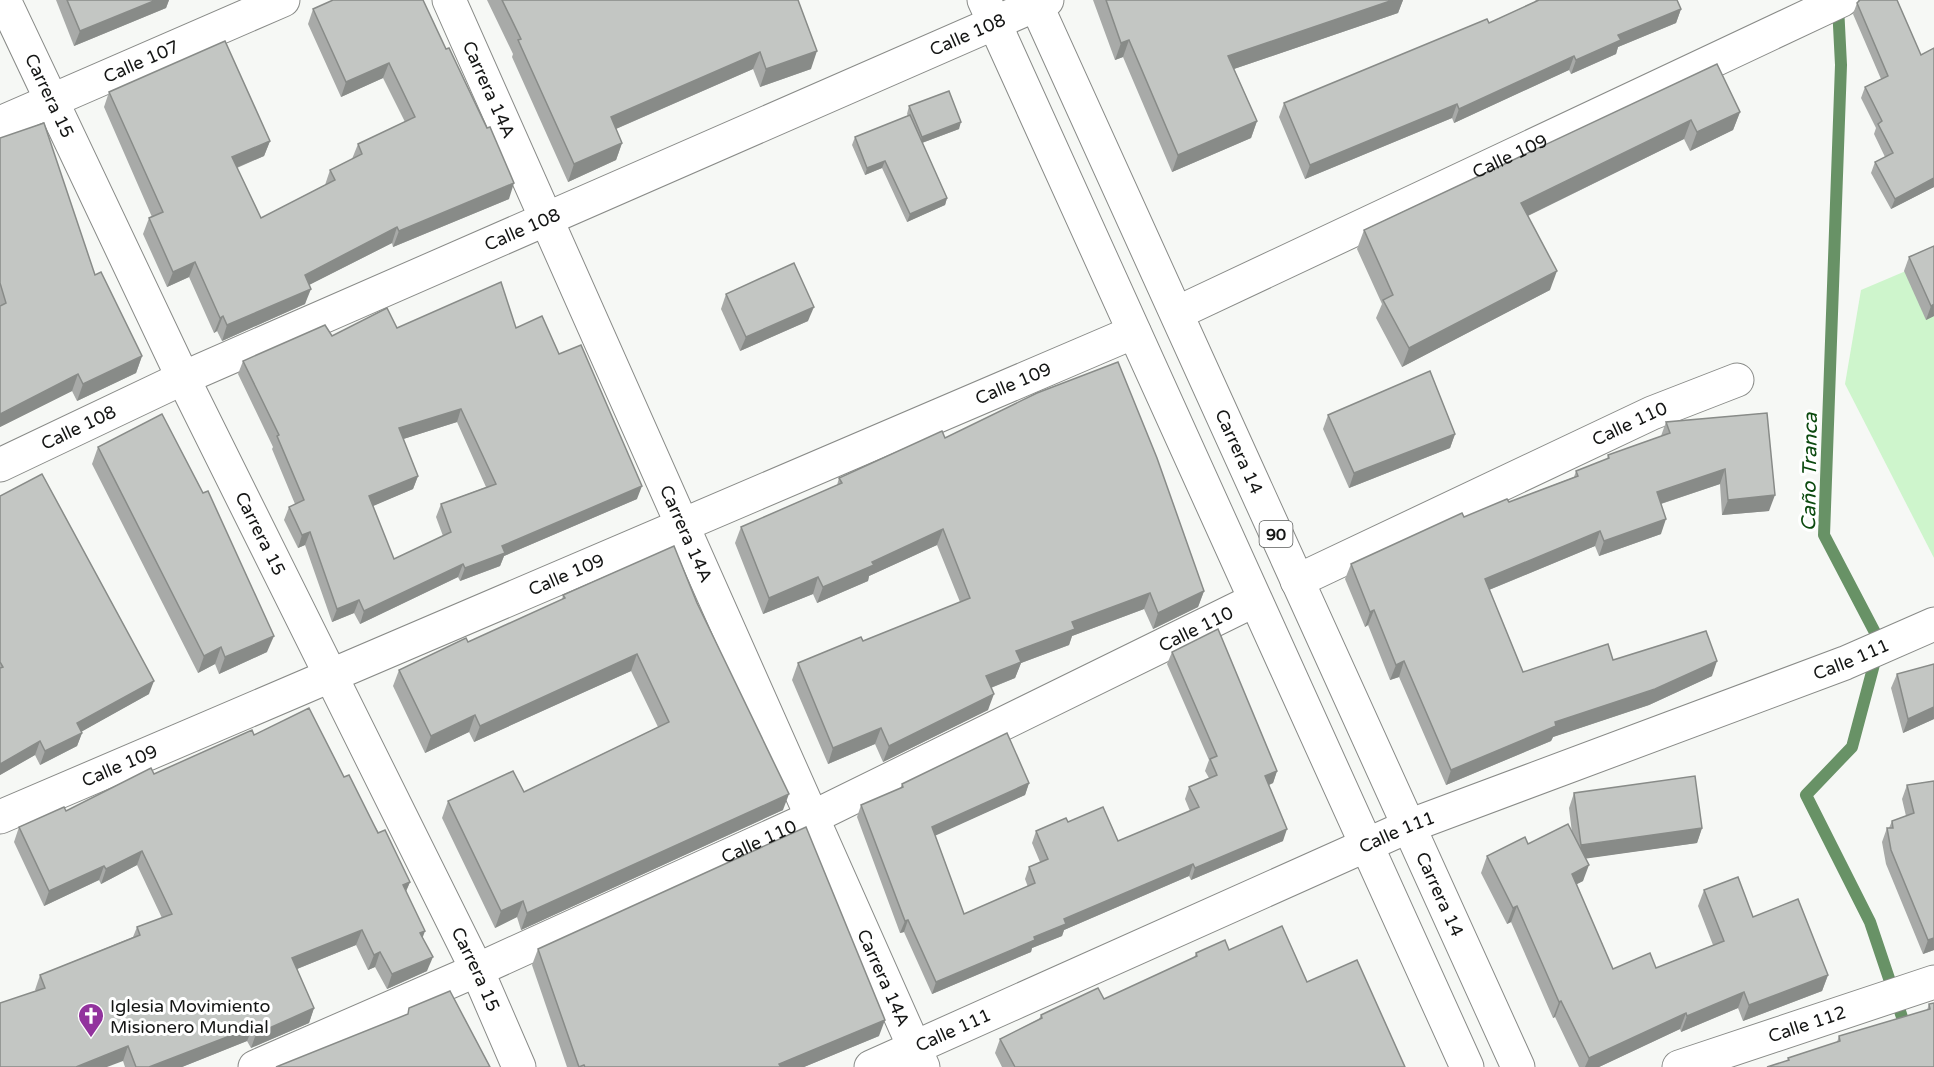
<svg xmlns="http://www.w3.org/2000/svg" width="1934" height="1067" font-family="'Varela Round',sans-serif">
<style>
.green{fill:#cef5cc}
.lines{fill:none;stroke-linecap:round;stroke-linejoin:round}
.stream{stroke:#689266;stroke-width:12}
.minor-casing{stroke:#898b88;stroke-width:35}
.major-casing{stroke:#898b88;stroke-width:35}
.minor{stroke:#fff;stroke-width:33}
.major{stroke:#fff;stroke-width:33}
.wall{fill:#a8aaa8;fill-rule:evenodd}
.shaded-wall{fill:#888b88}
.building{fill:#c3c6c3;stroke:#888b88;stroke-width:1.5;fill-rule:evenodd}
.labels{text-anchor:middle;stroke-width:6;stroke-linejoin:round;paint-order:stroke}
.shield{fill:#fff;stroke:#5b5c5b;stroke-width:1.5}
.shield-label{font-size:16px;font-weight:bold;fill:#151615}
.street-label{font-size:18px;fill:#151615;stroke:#fff}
.poi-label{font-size:18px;fill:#151615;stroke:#fff;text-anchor:start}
.water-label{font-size:20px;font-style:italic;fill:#0c4a0f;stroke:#fff}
</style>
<rect width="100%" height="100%" fill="#f6f8f5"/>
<polygon class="green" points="1934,259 1934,558 1845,384 1861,290"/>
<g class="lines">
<polyline class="stream" points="1838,6 1841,65 1824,535 1880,642 1852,747 1806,795 1870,922 1907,1032"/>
<defs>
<g id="minor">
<path id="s1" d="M4 0 183 378 477 970 519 1067"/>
<path id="s2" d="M449 0 923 1067"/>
<path id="s3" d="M0 123 283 0"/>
<path id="s4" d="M1177 313 1842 0"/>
<path id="s5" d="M0 465 183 378 1047 0"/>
<path id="s6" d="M1297 581 1652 413 1737 380"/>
<path id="s7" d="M0 817 1134 332"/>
<path id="s8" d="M255 1067 477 970 811 818 1255 600"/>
<path id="s9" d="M871 1067 1409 826 1845 663 1934 624"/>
<path id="s10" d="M1679 1067 1934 982"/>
</g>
<g id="major">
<polyline points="984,0 1467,1067"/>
<path id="s11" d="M1034 0 1518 1067"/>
</g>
</defs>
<use href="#minor" class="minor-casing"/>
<use href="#major" class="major-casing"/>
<use href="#minor" class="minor"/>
<use href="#major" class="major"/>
</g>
<g class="wall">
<polygon points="56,0 169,0 166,8 74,46"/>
<polygon points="333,0 509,199 393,247 392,243 309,285 305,304 222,341 217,331 214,333 189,277 167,287 143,234 149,218 152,217 104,107 109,92 270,141 264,156 237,168 261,218 325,185 330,170 352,159 358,144 405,122 383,78 341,97 308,24 313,9"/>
<polygon points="487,0 798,0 811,69 760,87 753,69 616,129 622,143 616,160 568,182 512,57 513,54"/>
<polygon points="1093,0 1403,0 1398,13 1234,69 1257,121 1251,138 1172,172 1123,57 1115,60"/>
<polygon points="1535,0 1677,0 1681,9 1676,23 1618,47 1616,54 1571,74 1569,70 1454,123 1452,118 1305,179 1279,117 1284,103 1489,23 1536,1"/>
<polygon points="1857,3 1921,55 1934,48 1934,187 1891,209 1871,173 1875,162 1885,157 1874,134 1876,128 1861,98 1865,87 1881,79 1853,14"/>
<polygon points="1717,64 1740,112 1733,130 1690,151 1684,139 1528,216 1550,290 1402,367 1376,318 1382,304 1357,249 1364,230"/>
<polygon points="909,106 959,129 922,143 947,198 945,205 907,222 882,168 865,175 852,145 855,137 908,116 907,114"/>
<polygon points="0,138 95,275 142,356 136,373 77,401 72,391 0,427"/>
<polygon points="1934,246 1934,316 1926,320 1904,271 1909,257"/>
<polygon points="726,294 808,321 740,351 721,309"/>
<path d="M397 328H516L559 354 637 499 504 556 500 566 460 581 458 577 360 624 354 613 332 622 305 545 298 548 284 520 289 507 295 504 272 449 273 447 238 374 243 361 332 336ZM457 422 486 487 441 504 436 517 443 536 394 559 372 506 413 489 418 476 403 439Z"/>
<polygon points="1767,413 1769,511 1722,515 1720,484 1661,504 1661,534 1599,556 1595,546 1489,590 1523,672 1613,660 1712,676 1649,705 1553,737 1551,741 1446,785 1399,677 1390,680 1368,625 1365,627 1345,579 1351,564 1464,517 1509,502 1574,477 1576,471 1607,459 1608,455 1661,436 1666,422"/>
<polygon points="1328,415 1455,434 1450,448 1349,488 1323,429"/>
<polygon points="945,438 1204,591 1198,607 1153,629 1144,609 1072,636 1069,645 1021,663 1015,678 991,688 988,710 883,762 875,744 828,764 792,680 798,663 863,641 960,602 937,545 869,576 868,581 817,603 813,594 763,614 735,543 741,527 837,485 839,478"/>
<polygon points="98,447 267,652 219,674 215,664 198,673 92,464"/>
<polygon points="0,496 149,694 82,731 82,733 77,746 40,765 35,755 0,775"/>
<polygon points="674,546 783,810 521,930 517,917 495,928 442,818 448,801 524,792 658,727 631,671 474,742 469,732 425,753 393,686 399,670 468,642 562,600 563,595"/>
<polygon points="1172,652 1277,771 1273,783 1269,785 1283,841 1191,880 1189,876 1064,930 1062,936 1032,948 1031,952 932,994 904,932 900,933 857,817 861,805 900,789 902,784 1029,783 1025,795 935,835 964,914 1028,887 1025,879 1029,867 1040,862 1032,843 1036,831 1068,822 1118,841 1190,811 1185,799 1189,787 1209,778 1205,771 1209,760 1167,664"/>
<polygon points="1934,664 1934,719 1903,733 1891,688 1897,674"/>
<polygon points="254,735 344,777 410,882 406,891 423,938 427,971 387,989 375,967 368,970 356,945 297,969 314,1008 309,1023 251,1048 247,1041 182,1067 125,1067 123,1061 35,990 40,975 133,937 137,927 162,918 137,865 101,884 99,880 44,906 14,842 19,827 66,811 154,774"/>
<polygon points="1934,781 1934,950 1923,954 1886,864 1882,842 1887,828 1889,828 1892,821 1906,816 1902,799 1907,785"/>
<polygon points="1574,793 1702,828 1697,843 1586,858 1583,881 1576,884 1613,969 1656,968 1713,945 1698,906 1704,890 1753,917 1828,975 1822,991 1743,1021 1738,1008 1681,1032 1680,1029 1599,1067 1579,1067 1555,1017 1553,1018 1511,922 1507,924 1481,873 1487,856 1528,844 1572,833 1569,808"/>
<polygon points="538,949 879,1036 804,1067 567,1067 532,965"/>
<polygon points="1229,950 1307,982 1405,1067 1002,1067 995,1053 1000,1039 1039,1019 1041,1015 1104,999 1194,958 1196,953"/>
<polygon points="1934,1003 1934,1067 1787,1061 1788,1058 1837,1042 1839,1036 1927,1010 1929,1004"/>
</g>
<g class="shaded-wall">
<polygon points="156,0 169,0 166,8 74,46 80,31"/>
<polygon points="1393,0 1403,0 1398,13 1222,73 1228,56"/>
<polygon points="1681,9 1676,23 1618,47 1616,54 1571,74 1576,60 1618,35"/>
<polygon points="1129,40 1123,57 1115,60 1121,43"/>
<polygon points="817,51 811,69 760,87 766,69"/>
<polygon points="760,52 753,69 604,134 611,117"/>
<polygon points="1574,56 1569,70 1454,123 1459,109"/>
<polygon points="389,63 383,78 341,97 346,82"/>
<polygon points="1457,104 1452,118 1305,179 1310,165"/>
<polygon points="1740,112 1733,130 1690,151 1697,132"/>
<polygon points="1691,120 1684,139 1515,222 1521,203"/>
<polygon points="1257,121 1251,138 1172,172 1178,155"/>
<polygon points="961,122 959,129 919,144 922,137"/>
<polygon points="270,141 264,156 226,172 232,157"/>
<polygon points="622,143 616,160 568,182 574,164"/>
<polygon points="885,161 882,168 865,175 867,168"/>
<polygon points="1934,178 1934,187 1891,209 1895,199"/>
<polygon points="514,183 509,199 393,247 399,231"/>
<polygon points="947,198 945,205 907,222 910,214"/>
<polygon points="397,227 392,243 299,290 305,275"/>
<polygon points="195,262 189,277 167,287 173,272"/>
<polygon points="1557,271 1550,290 1402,367 1409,348"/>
<polygon points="311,289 305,304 222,341 227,325"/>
<polygon points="1934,304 1934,316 1926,320 1931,306"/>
<polygon points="814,307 808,321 740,351 746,337"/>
<polygon points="223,316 217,331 214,333 220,318"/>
<polygon points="142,356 136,373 77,401 83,384"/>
<polygon points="78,374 72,391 0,427 0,414"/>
<polygon points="461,409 457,422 394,442 399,428"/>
<polygon points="1455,434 1450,448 1349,488 1354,473"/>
<polygon points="1725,469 1720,484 1651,507 1657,492"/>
<polygon points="418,476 413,489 364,510 369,496"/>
<polygon points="642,486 637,499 504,556 500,566 460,581 465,568 502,546"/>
<polygon points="1775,495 1769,511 1722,515 1728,500"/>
<polygon points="1666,519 1661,534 1599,556 1604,541"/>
<polygon points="943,529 937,545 869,576 868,581 817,603 823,587 872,562"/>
<polygon points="1600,531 1595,546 1479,594 1485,579"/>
<polygon points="310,532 305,545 298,548 302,535"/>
<polygon points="463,564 458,577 360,624 364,611"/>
<polygon points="818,577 813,594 763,614 769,598"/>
<polygon points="1204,591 1198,607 1153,629 1158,613"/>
<polygon points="1150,593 1144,609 1072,636 1069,645 1021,663 1015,678 980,692 986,676 1016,651 1072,622"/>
<polygon points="359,600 354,613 332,622 337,609"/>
<polygon points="1374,610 1368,625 1365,627 1370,612"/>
<polygon points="274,636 267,652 219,674 225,657"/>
<polygon points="221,647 215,664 198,673 204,656"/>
<polygon points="637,654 631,671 474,742 480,726"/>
<polygon points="1404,661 1399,677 1390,680 1396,665"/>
<polygon points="1717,661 1712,676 1649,705 1553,737 1551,741 1446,785 1451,770 1555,722"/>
<polygon points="154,681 149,694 72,737 77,723"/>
<polygon points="994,694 988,710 883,762 889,746"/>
<polygon points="1934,707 1934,719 1903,733 1908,719"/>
<polygon points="475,715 469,732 425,753 431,736"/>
<polygon points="881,728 875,744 828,764 833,748"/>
<polygon points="82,733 77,746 40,765 45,751"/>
<polygon points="40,741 35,755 0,775 0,764"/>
<polygon points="1277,771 1273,783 1261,788 1265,776"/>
<polygon points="1029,783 1025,795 928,839 932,827"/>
<polygon points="789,794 783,810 521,930 527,913"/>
<polygon points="1702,828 1697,843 1576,860 1581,845"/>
<polygon points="1287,829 1283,841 1191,880 1195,868"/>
<polygon points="142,851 137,865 101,884 106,869"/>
<polygon points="1193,864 1189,876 1064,930 1062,936 1032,948 1031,952 932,994 936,982 1064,919"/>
<polygon points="1589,865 1583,881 1566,890 1572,874"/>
<polygon points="104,866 99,880 44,906 49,891"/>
<polygon points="410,882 404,896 403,885"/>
<polygon points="523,901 517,917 495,928 501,911"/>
<polygon points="1517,906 1511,922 1507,924 1513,908"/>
<polygon points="908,920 904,932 900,933 905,921"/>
<polygon points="362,930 356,945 287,973 292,958"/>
<polygon points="425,931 420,945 420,933"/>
<polygon points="1934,938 1934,950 1923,954 1928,940"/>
<polygon points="380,952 375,967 368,970 374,955"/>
<polygon points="433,957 427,971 387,989 392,974"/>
<polygon points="1828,975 1822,991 1743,1021 1749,1005"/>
<polygon points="1744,992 1738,1008 1681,1032 1687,1016"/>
<polygon points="1561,1001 1555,1017 1553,1018 1559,1002"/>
<polygon points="314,1008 309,1023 251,1048 256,1034"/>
<polygon points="1686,1013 1680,1029 1599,1067 1585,1067 1589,1058"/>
<polygon points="885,1020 879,1036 804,1067 778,1067 779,1064"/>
<polygon points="253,1027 247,1041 182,1067 149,1067"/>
<polygon points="128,1046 123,1061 107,1067 76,1067"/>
</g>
<g class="building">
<polygon points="67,0 156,0 80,31"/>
<polygon points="333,0 423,0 446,49 449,48 487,128 490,127 514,183 399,231 397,227 305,275 311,289 227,325 223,316 220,318 195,262 173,272 149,218 163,212 109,92 225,41 270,141 232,157 261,218 335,180 330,170 362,154 358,144 415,117 389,63 346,82 313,9"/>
<polygon points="502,0 798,0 817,51 766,69 760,52 611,117 622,143 574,164 518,40 521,39"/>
<polygon points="1106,0 1393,0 1228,56 1257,121 1178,155 1129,40 1121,43"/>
<polygon points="1539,0 1677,0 1681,9 1618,35 1621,40 1576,60 1574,56 1459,109 1457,104 1310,165 1284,103 1487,19 1489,23"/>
<polygon points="1860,0 1897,0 1921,55 1934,48 1934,178 1895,199 1875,162 1893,153 1878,124 1882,121 1865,87 1888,76 1857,3"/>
<polygon points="1717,64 1740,112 1697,132 1691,120 1521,203 1557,271 1409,348 1383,300 1393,295 1364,230"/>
<polygon points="949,91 961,122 922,137 909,106"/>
<polygon points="910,115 947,198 910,214 885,161 867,168 855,137"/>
<polygon points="44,123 95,275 101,272 142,356 83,384 78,374 0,414 0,306 6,303 0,283 0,138"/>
<polygon points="1934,246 1934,304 1931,306 1909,257"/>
<polygon points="794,263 814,307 746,337 726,294"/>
<path d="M501 282 516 328 542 316 559 354 581 345 642 486 502 546 505 553 465 568 463 564 364 611 359 600 337 609 310 532 302 535 289 507 304 500 277 436 279 435 243 361 325 325 332 336 387 308 397 328ZM461 409 496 484 441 504 451 532 394 559 369 496 418 476 399 428Z"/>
<polygon points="1118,362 1157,458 1204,591 1158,613 1150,593 1072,622 1075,629 1016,651 1021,662 986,676 994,694 889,746 881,728 833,748 798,663 861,637 863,641 970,598 943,529 872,562 874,565 823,587 818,577 769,598 741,527 842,483 839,478 942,431 945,438 1037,393"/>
<polygon points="1430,371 1455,434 1354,473 1328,415"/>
<polygon points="1767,413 1775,495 1728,500 1725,469 1657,492 1666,519 1604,541 1600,531 1485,579 1523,672 1608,644 1613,660 1706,631 1717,661 1655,689 1555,722 1556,726 1451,770 1404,661 1396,665 1374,610 1370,612 1351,564 1462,513 1464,517 1507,499 1509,502 1578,476 1576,471 1609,458 1608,455 1670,433 1666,422"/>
<polygon points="162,414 203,493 208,491 274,636 225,657 221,647 204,656 98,447"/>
<polygon points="42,474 154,681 77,723 82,733 45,751 40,741 0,764 0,668 3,667 0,662 0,496"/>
<polygon points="674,546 697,603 789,794 527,913 523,901 501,911 448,801 513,771 524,792 669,722 637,654 480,726 475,715 431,736 399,670 466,638 468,642 565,598 563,595"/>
<polygon points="1218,629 1277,771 1265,776 1287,829 1195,868 1193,864 1064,919 1066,924 1034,937 1035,940 936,982 908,920 905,921 861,805 903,787 902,784 1007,733 1029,783 932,827 964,914 1035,883 1029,867 1048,859 1036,831 1066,818 1068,822 1103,807 1118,841 1199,807 1189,787 1217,775 1210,759 1217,756 1172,652"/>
<polygon points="1934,664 1934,707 1908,719 1897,674"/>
<polygon points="309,708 344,777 349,775 378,833 385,830 410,882 403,885 425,931 420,933 433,957 392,974 380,952 374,955 362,930 292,958 314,1008 256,1034 253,1027 149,1067 136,1067 128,1046 76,1067 0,1067 0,1003 45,988 40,975 140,935 137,927 172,914 142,851 106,869 104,866 49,891 19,827 64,807 66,811 151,768 154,774 252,730 254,735"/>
<polygon points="1695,776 1702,828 1581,845 1574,793"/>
<polygon points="1934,781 1934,938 1928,940 1891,850 1887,828 1893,828 1892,821 1914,813 1907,785"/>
<polygon points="1568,824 1589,865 1572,874 1613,969 1650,953 1656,968 1724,941 1704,890 1738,877 1753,917 1798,899 1828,975 1749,1005 1744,992 1687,1016 1686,1013 1589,1058 1561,1001 1559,1002 1517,906 1513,908 1487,856 1525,837 1528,844"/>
<polygon points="806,827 885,1020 779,1064 781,1067 585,1067 584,1065 579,1067 538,949"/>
<polygon points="1282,926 1307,982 1357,960 1405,1067 1015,1067 1000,1039 1042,1018 1041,1015 1098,988 1104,999 1197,956 1196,953 1225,940 1229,950"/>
<polygon points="450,991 490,1067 276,1067 408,1014 409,1008"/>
<polygon points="1934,1003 1934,1067 1767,1067 1789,1060 1788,1058 1840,1041 1839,1036 1930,1009 1929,1004"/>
</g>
<defs>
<symbol id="church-pin" viewBox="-11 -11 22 30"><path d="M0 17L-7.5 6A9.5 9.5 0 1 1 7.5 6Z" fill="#92339d" stroke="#fff"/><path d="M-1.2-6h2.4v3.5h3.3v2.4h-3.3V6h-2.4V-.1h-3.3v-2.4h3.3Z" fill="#fff"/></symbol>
</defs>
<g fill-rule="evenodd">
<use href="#church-pin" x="76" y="1001" width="30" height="40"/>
</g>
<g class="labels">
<rect class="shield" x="1259.5" y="521" width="33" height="26" rx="4.5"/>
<g class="shield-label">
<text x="1276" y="540">90</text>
</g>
<g class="street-label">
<text dy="6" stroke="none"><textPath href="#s5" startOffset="1059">Calle 108</textPath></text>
<text dy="6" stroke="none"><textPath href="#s3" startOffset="154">Calle 107</textPath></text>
<text dy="6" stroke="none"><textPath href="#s2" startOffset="98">Carrera 14A</textPath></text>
<text dy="6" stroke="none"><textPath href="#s1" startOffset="106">Carrera 15</textPath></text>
<text dy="6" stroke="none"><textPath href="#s4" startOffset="368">Calle 109</textPath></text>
<text dy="6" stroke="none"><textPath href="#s5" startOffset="573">Calle 108</textPath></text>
<text dy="6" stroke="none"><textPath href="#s7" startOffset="1102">Calle 109</textPath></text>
<text dy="6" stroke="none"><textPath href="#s6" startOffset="368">Calle 110</textPath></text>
<text dy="6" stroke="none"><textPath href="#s5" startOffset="87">Calle 108</textPath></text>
<text dy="6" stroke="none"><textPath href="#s11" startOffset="496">Carrera 14</textPath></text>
<text dy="6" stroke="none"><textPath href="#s2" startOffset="584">Carrera 14A</textPath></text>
<text dy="6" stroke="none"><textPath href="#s1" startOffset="592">Carrera 15</textPath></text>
<text dy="6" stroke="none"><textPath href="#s7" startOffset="616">Calle 109</textPath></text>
<text dy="6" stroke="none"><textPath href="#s8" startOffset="1038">Calle 110</textPath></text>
<text dy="6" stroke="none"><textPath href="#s9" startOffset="1062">Calle 111</textPath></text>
<text dy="6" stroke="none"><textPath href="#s7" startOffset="130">Calle 109</textPath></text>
<text dy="6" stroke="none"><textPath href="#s9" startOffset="576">Calle 111</textPath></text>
<text dy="6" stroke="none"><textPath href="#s8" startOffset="552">Calle 110</textPath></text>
<text dy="6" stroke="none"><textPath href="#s11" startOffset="982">Carrera 14</textPath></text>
<text dy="6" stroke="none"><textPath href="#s1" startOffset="1078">Carrera 15</textPath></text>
<text dy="6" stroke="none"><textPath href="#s2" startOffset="1070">Carrera 14A</textPath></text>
<text dy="6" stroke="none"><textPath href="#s10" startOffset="135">Calle 112</textPath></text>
<text dy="6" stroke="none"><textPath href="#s9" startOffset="90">Calle 111</textPath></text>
</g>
<g class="poi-label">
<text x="110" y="1012">Iglesia Movimiento<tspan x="110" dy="21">Misionero Mundial</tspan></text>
</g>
<g class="water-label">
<text transform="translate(1809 472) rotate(-89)" y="7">Caño Tranca</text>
</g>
</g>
</svg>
